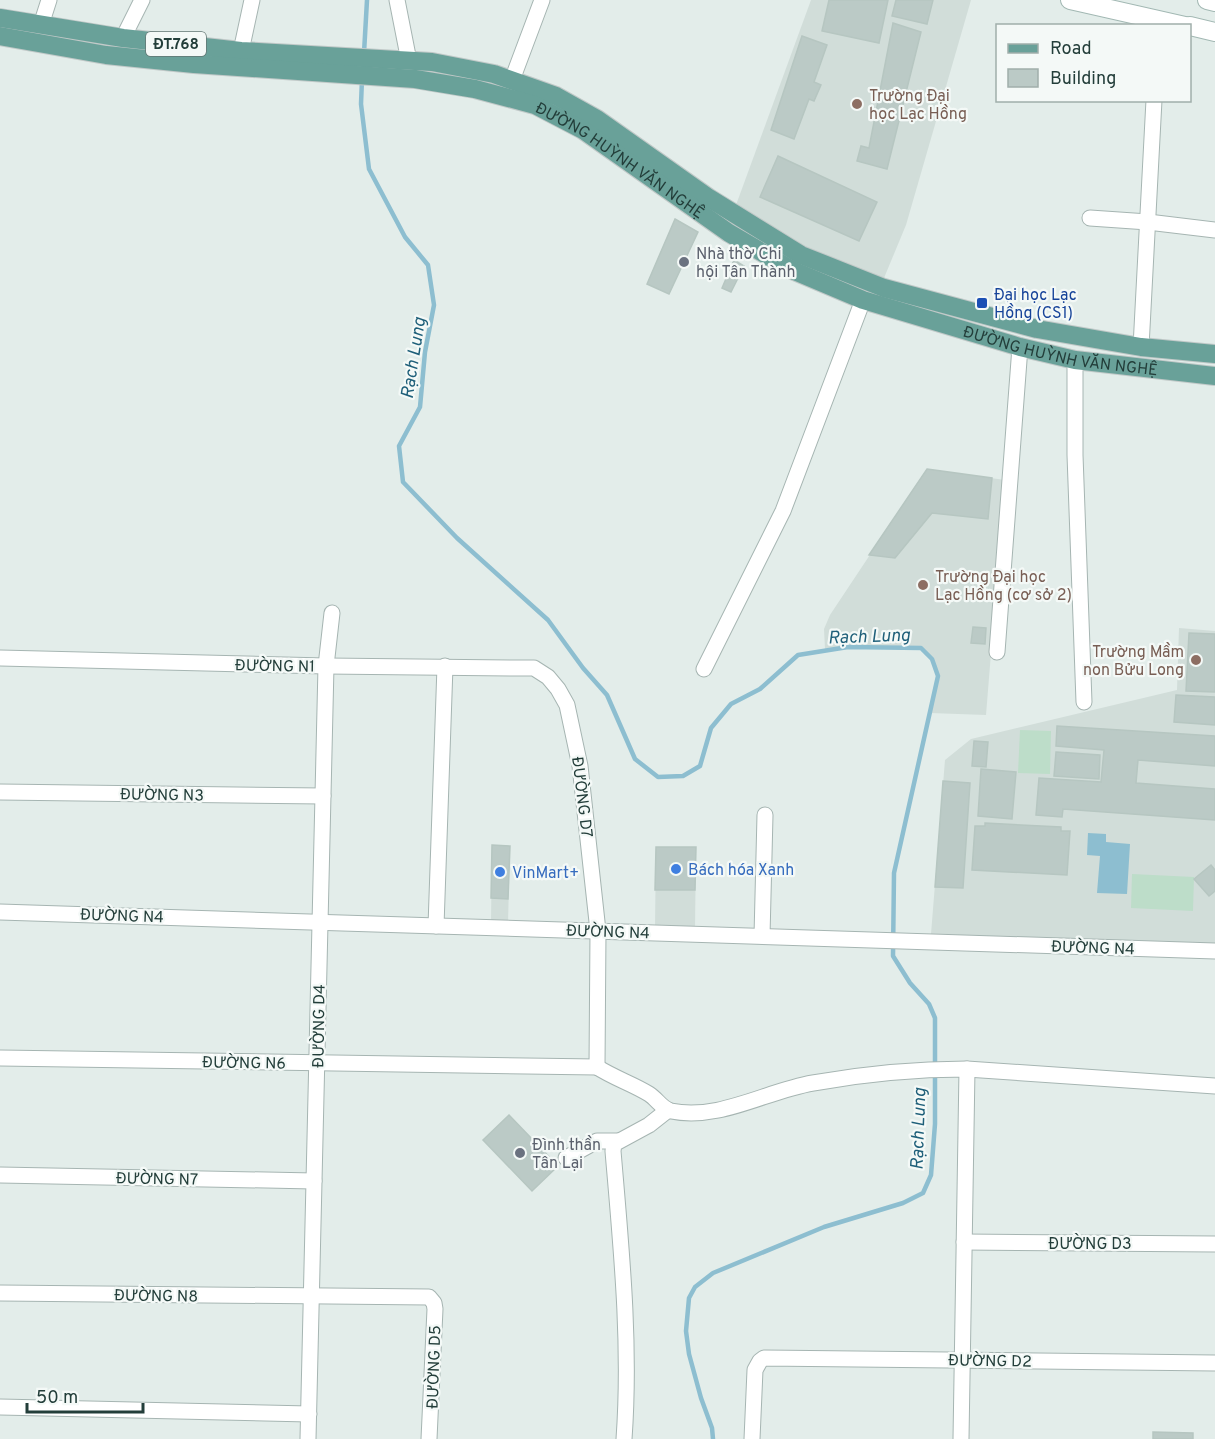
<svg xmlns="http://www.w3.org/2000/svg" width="1215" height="1439" font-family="Overpass,sans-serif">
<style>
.built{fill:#d1ddd9}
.green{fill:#bdddc9}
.water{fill:#8dbed0}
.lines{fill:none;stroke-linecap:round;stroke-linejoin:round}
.stream{stroke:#8dbed0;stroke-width:4.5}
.building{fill:#bbcac6;stroke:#b6c6c1;stroke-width:1.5}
.minor-casing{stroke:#a6b5b2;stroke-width:17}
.secondary-casing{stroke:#a2b8b3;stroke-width:20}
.primary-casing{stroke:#c1c9c8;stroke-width:20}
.minor{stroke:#fff;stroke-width:15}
.secondary{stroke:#fff;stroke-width:18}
.primary{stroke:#69a199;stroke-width:18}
.education-dot{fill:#8d6e63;stroke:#f4f9f7;stroke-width:2}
.worship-dot{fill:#6b7280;stroke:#f4f9f7;stroke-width:2}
.transit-dot{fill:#1a4fb4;stroke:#f4f9f7;stroke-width:2}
.shop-dot{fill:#3f7fe0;stroke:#f4f9f7;stroke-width:2}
.labels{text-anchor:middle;stroke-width:4.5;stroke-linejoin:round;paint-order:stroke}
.shield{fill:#f4f9f7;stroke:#627673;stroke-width:1.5}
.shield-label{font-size:15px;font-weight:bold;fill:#233e3a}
.education-label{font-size:16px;fill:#785e54;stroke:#f4f9f7;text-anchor:start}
.street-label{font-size:16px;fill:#233e3a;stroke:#f4f9f7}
.worship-label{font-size:16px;fill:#5b616d;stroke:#f4f9f7;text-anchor:start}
.transit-label{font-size:16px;fill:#164399;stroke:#f4f9f7;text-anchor:start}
.shop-label{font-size:16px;fill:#366cbe;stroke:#f4f9f7;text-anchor:start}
.water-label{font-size:18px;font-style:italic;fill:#1e5f79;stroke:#f4f9f7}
</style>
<rect width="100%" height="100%" fill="#e3edea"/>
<g class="built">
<polygon points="811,0 971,0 906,225 884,278 805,247 736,205"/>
<polygon points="927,469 1005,480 986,715 930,713 938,676 932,659 921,648 848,647 825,649 824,629 830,615"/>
<polygon points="1179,628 1215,631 1215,944 931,934 945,760 971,739 1177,690"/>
<polygon points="492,845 510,846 508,923 491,922"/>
<polygon points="656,847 696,847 695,928 655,927"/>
</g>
<g class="green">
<polygon points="1020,730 1051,731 1050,774 1018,773"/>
<polygon points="1132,874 1194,877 1193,911 1131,908"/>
</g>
<polygon class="water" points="1088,833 1106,834 1106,842 1130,844 1127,894 1097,893 1100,856 1087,855"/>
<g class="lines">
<g class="stream">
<polyline points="364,53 367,0"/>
<polyline points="362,79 361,104 369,169 405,237 428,265 434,305 425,352 420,407 399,446 403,482 457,538 548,620 583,668 607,695 635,759 658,777 683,776 700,766 711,728 731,704 760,689 798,655 848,647 921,648 932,659 938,676 894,873 893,956 910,983 929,1004 935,1018 935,1124 931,1175 923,1193 903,1203 824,1227 713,1273 695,1287 689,1298 686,1331 689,1354 701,1398 712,1428 713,1439"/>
</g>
</g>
<g class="building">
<polygon points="829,0 888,0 879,43 822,31"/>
<polygon points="896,0 933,0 927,24 892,16"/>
<polygon points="893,23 921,32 887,169 857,161 861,146 869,148"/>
<polygon points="802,36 827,45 814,82 821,85 814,101 809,99 794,139 771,130"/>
<polygon points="778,156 877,202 859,241 760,197"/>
<polygon points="675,219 698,232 669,294 647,284"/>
<polygon points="734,260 744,266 731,292 722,288"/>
<polygon points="927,469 992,478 988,519 932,513 895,558 869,555"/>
<polygon points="973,627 986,628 985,644 971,643"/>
<polygon points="1189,633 1215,634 1215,692 1186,691"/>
<polygon points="1176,695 1215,697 1215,725 1174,722"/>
<polygon points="1057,726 1215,736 1215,766 1138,760 1136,783 1215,789 1215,820 1063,809 1062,817 1036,815 1039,778 1101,782 1104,750 1056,746"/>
<polygon points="974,741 988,742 986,767 972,766"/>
<polygon points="1056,752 1100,755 1099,779 1054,776"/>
<polygon points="981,769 1016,772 1012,819 978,816"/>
<polygon points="943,781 970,783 963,888 935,887"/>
<polygon points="985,823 1061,827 1061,831 1070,831 1067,875 972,870 975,826 985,826"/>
<polygon points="492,845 510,846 508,899 491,898"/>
<polygon points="656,847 696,847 695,890 655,890"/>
<polygon points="1211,865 1215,870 1215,891 1209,896 1194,879"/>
<polygon points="509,1115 558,1166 532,1191 483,1140"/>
<polygon points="1153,1432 1193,1433 1193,1439 1153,1439"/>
</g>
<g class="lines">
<defs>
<g id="minor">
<polyline points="397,0 409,61"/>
<polyline points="41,25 49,0"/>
<polyline points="123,38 142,0"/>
<polyline points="241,51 252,0"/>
<polyline points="512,80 542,0"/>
<polyline points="1090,218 1148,222 1215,230"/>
<polyline points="1141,347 1154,100"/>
<polyline points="1075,360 1075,455 1084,702"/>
<polyline points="997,652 1020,347"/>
<polyline points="0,658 326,666 510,668 534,668 548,677 558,689 567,705 580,766 598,931 597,1067"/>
<polyline points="704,669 783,511 863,300"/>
<polyline points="0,792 323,796"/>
<polyline points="0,912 1215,951"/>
<polyline points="436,926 445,666"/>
<polyline points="762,936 765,815"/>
<polyline points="0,1058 597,1067"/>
<path d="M597 1067C614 1078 633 1084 649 1094 657 1099 662 1109 671 1111 719 1121 766 1091 813 1083 863 1074 916 1069 967 1069L1215 1086"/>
<polyline points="566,1158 597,1141 618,1141"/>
<polyline points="0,1175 314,1181"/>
<polyline points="964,1242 1215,1244"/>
<polyline points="0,1293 429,1297 434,1303 435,1309 429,1439"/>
<polyline points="0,1407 309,1414"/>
<polyline points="308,1439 326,666 332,613"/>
<path d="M624 1439C631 1343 621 1246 613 1151L614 1144 649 1125 668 1110"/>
<polyline points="752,1439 755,1370 760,1361 764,1358 1215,1363"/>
<polyline points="961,1439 967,1069"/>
</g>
<g id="secondary">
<polyline points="1070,0 1185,26"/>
<polyline points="1207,0 1215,2"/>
<polyline points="1190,26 1215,32"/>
</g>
<g id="primary">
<polyline points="0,18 123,38 241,51 432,62 494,74 556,96 597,119 709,198 801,255 884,288 1037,329 1141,347 1215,354"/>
<path id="s1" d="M0 36 106 55 194 64 415 79 475 89 535 105 583 130 729 233 792 270 863 300 1020 347 1075 360 1215 376"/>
</g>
</defs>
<use href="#minor" class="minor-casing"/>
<use href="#secondary" class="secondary-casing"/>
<use href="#primary" class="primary-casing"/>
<use href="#minor" class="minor"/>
<use href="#secondary" class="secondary"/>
<use href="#primary" class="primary"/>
</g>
<g class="education-dot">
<circle cx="857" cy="104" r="6"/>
<circle cx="923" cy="585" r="6"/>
<circle cx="1196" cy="660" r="6"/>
</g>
<g class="worship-dot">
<circle cx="684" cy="262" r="6"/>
<circle cx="520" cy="1153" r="6"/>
</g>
<rect class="transit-dot" x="976" y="297" width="12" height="12" rx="3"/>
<g class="shop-dot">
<circle cx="676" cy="869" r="6"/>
<circle cx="500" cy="872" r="6"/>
</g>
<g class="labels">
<rect class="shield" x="146" y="32" width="60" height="24" rx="4.5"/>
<g class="shield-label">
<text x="176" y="49">ĐT.768</text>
</g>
<g class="education-label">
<text x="869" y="101">Trường Đại<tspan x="869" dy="18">học Lạc Hồng</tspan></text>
<text x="935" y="582">Trường Đại học<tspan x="935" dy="18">Lạc Hồng (cơ sở 2)</tspan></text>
<text x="1184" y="657" text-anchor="end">Trường Mầm<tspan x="1184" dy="18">non Bửu Long</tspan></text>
</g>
<g class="street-label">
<text dy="6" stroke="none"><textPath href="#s1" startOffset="642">ĐƯỜNG HUỲNH VĂN NGHỆ</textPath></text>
<text dy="6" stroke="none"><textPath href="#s1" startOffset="1128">ĐƯỜNG HUỲNH VĂN NGHỆ</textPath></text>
<text transform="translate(275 665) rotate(1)" y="6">ĐƯỜNG N1</text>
<text transform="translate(162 794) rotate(1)" y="6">ĐƯỜNG N3</text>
<text transform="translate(583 797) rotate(83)" y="6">ĐƯỜNG D7</text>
<text transform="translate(122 915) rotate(2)" y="6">ĐƯỜNG N4</text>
<text transform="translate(608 931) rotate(2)" y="6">ĐƯỜNG N4</text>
<text transform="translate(1093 947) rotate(2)" y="6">ĐƯỜNG N4</text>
<text transform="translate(318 1026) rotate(-89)" y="6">ĐƯỜNG D4</text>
<text transform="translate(244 1062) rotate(1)" y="6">ĐƯỜNG N6</text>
<text transform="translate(157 1178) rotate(1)" y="6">ĐƯỜNG N7</text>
<text x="1090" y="1249">ĐƯỜNG D3</text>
<text transform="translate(156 1295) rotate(1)" y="6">ĐƯỜNG N8</text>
<text transform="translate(990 1360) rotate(1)" y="6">ĐƯỜNG D2</text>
<text transform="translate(433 1367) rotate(-88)" y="6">ĐƯỜNG D5</text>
</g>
<g class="worship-label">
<text x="696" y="259">Nhà thờ Chi<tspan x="696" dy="18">hội Tân Thành</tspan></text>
<text x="532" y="1150">Đình thần<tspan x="532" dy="18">Tân Lại</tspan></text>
</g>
<g class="transit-label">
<text x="994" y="300">Đại học Lạc<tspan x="994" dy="18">Hồng (CS1)</tspan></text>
</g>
<g class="shop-label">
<text x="688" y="875">Bách hóa Xanh</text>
<text x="512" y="878">VinMart+</text>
</g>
<g class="water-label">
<text transform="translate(413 358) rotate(-81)" y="6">Rạch Lung</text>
<text transform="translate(869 636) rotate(-2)" y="6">Rạch Lung</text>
<text transform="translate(918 1129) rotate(-88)" y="6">Rạch Lung</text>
</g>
</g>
<rect x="996" y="24" width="195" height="78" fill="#f4f9f7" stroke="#a0aeab" stroke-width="1.5"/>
<rect x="1008" y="44" width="30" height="9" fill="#69a199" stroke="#a0aeab" stroke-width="1.5"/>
<text x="1050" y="54" font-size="18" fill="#233e3a">Road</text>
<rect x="1008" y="69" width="30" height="18" fill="#bbcac6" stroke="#a0aeab" stroke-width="1.5"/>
<text x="1050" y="84" font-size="18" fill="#233e3a">Building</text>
<path d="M27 1403v9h116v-9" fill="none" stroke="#233e3a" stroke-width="3"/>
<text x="36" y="1403" font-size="18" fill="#233e3a" stroke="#f4f9f7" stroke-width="4.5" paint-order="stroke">50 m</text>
</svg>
